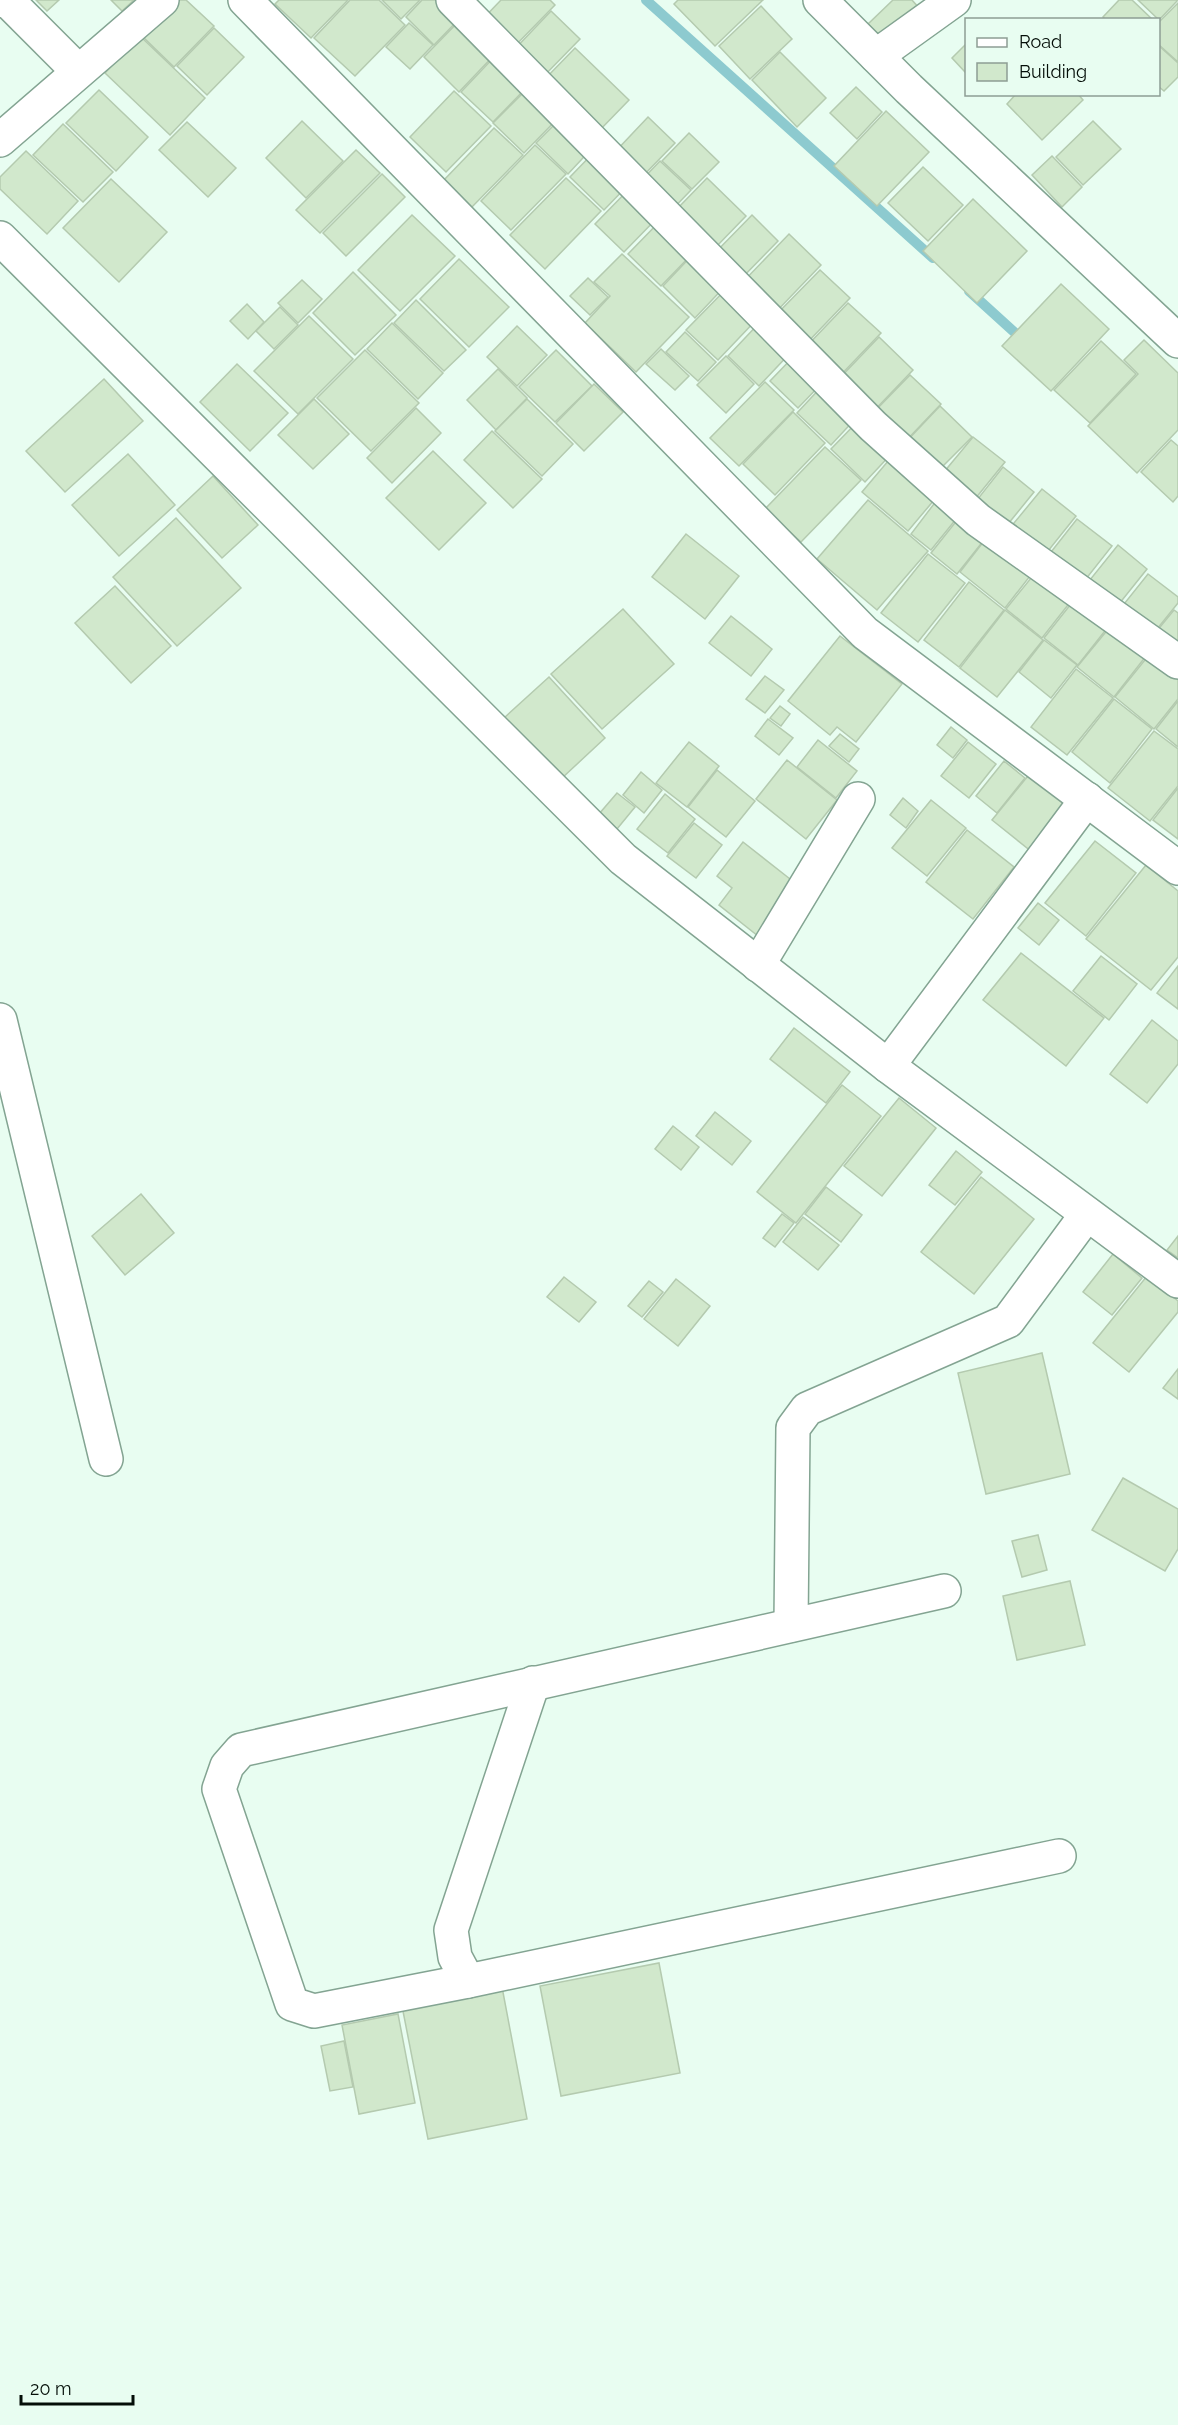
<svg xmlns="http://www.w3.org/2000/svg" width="1178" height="2425" font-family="Raleway,sans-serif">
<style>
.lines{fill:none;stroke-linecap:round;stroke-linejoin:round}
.stream{stroke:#8dcacf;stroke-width:10}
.building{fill:#d1e8cc;stroke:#b4caaf;stroke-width:1.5}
.minor-casing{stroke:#83a492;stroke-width:36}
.minor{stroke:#fff;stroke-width:33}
</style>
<rect width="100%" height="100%" fill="#e8fdf1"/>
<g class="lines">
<g class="stream">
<polyline points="646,0 933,258"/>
<polyline points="969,291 1024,341"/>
</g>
</g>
<g class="building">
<polygon points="36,0 59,0 47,11"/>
<polygon points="111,0 134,0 122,11"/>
<polygon points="179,0 186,0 214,26 174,67 143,37"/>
<polygon points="279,0 348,0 311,38 275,4"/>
<polygon points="350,0 379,0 405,25 355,76 314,38"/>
<polygon points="382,0 420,0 401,19"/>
<polygon points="422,0 445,0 462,16 434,45 406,17"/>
<polygon points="501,0 550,0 555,5 509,52 478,24"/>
<polygon points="678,0 763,0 715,46 674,4"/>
<polygon points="893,0 912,0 919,8 885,41 868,24"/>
<polygon points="1119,0 1132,0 1153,20 1106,20 1103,17"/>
<polygon points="1138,0 1178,0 1159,20"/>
<polygon points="1178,3 1178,62 1158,44 1158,23"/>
<polygon points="761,6 792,39 750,79 719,46"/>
<polygon points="551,11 580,39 541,79 512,52"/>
<polygon points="463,17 499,50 459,92 424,57"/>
<polygon points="409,23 433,45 410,69 386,47"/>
<polygon points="214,28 244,57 207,95 177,66"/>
<polygon points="140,36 205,98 170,135 105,73"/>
<polygon points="966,44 966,73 952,58"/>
<polygon points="1158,45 1178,63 1178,77 1164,91 1158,86"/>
<polygon points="575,48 629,100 598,132 544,80"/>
<polygon points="780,52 826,98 797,127 752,80"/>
<polygon points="498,53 531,83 493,122 461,92"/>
<polygon points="532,84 563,113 524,153 493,123"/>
<polygon points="856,87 882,112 857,139 830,113"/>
<polygon points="99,90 148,137 116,171 66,123"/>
<polygon points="454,91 491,126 446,172 410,137"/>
<polygon points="1016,94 1078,94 1083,100 1042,140 1007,104"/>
<polygon points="886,111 929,152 877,206 834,166"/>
<polygon points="564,115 595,145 568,174 536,143"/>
<polygon points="648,117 675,143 640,179 614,153"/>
<polygon points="302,121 343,161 306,198 266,158"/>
<polygon points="1093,121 1121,149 1083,185 1056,157"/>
<polygon points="187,122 236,168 208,197 159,150"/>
<polygon points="63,124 113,172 83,202 33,155"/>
<polygon points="494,128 523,155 471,208 443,181"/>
<polygon points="689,133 719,162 692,189 662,161"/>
<polygon points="535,145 566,174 511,230 481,201"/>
<polygon points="597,149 631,182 604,210 570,177"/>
<polygon points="356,150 380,173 320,233 296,210"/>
<polygon points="26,151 78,201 47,234 0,189 0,177"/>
<polygon points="1052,156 1082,187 1062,207 1032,175"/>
<polygon points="660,161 691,190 668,214 637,185"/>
<polygon points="923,167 963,205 928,241 888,203"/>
<polygon points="382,174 405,197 346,256 323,233"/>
<polygon points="566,178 601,211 545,269 510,235"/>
<polygon points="707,178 746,216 716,247 677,209"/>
<polygon points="111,179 167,232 119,282 63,228"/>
<polygon points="632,186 661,214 624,252 595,224"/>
<polygon points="973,199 1027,251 977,303 923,251"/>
<polygon points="412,215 455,256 400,311 358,270"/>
<polygon points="752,215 778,241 737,283 710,258"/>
<polygon points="662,219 695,251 661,286 628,254"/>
<polygon points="789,234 821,265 773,315 741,284"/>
<polygon points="697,250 730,281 695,318 663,286"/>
<polygon points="622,254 689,317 636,372 585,323 610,296 594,282"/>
<polygon points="459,259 509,307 469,347 420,299"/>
<polygon points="820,270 850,298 804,346 774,317"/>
<polygon points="353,272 396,315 355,355 313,313"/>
<polygon points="588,278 608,297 590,315 570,296"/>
<polygon points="302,280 322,299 298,323 278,303"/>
<polygon points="1061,284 1109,329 1051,391 1002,346"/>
<polygon points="728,287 759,317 718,360 686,330"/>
<polygon points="416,300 466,350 444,371 394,323"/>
<polygon points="848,303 881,333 835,381 803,350"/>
<polygon points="247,304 264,322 248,339 230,321"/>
<polygon points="280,307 298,325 274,349 256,331"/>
<polygon points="309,316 353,359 298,414 254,371"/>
<polygon points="762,320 793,350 759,386 728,356"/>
<polygon points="392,323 443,373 418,399 367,349"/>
<polygon points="517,326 547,355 517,386 487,357"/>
<polygon points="685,332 716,362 698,381 666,352"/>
<polygon points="879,337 913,370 869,416 835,383"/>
<polygon points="1144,340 1178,373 1178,430 1137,473 1088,426 1138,374 1124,360"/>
<polygon points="1101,341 1136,374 1090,423 1054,390"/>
<polygon points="661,349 689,376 675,390 646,364"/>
<polygon points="365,350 419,403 371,451 317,398"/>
<polygon points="556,350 592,386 555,422 519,387"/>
<polygon points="795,355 823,382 798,408 770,381"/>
<polygon points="726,356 754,384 726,413 697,385"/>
<polygon points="237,364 288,413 250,451 200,402"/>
<polygon points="498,369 527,398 496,430 467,400"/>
<polygon points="910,375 941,404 902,445 871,415"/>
<polygon points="104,379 143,421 65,492 26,451"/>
<polygon points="765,382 794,410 739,466 710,438"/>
<polygon points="594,384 623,412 584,451 556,423"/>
<polygon points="823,385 857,417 831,445 797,413"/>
<polygon points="314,399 349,434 313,469 278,435"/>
<polygon points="527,399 573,444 542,476 495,431"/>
<polygon points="940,406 972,437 933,476 902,446"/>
<polygon points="416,408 441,433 392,483 367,458"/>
<polygon points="793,412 825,443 775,495 743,464"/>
<polygon points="860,419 894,451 865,482 831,449"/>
<polygon points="492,431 542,479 513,508 464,460"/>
<polygon points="973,437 1005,462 971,504 939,478"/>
<polygon points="1171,440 1178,446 1178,496 1173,502 1141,472"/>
<polygon points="825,447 861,480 801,542 765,509"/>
<polygon points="433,451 486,503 439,550 386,498"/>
<polygon points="128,454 175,505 119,556 72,505"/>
<polygon points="894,454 940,493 908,531 862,492"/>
<polygon points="1003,467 1034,492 1004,529 973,505"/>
<polygon points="213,476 258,525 222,558 177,510"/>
<polygon points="1042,489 1076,516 1040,561 1005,534"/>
<polygon points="940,496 961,513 931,550 911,534"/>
<polygon points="868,500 928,551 877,610 817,559"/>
<polygon points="962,514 988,535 957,574 931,553"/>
<polygon points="176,518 241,588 177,646 113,577"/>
<polygon points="1077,519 1112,546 1078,589 1044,561"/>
<polygon points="991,532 1037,567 1005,608 960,572"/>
<polygon points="686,534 739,576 705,619 652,577"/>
<polygon points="1118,545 1147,569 1111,614 1081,591"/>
<polygon points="928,554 965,583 918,642 881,613"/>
<polygon points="1040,567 1075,596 1042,638 1006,609"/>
<polygon points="1148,574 1178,597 1178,603 1149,639 1116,614"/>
<polygon points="969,582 1004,610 959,667 924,640"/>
<polygon points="115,586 171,646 131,683 75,623"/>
<polygon points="1078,595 1112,622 1078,665 1044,638"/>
<polygon points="623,609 674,664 602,729 551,674"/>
<polygon points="1005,610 1043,640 997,697 960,668"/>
<polygon points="1174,610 1178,613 1178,643 1151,638"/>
<polygon points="731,616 772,649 751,676 709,643"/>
<polygon points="1114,622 1150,651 1114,697 1077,667"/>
<polygon points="840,636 902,684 856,742 837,727 830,735 788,701"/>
<polygon points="1044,640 1077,665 1051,698 1019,672"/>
<polygon points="1153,650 1178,670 1178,699 1154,729 1115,697"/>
<polygon points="1076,669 1113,698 1067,755 1031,727"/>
<polygon points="765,676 784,690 765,713 746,699"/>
<polygon points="549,677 605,738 561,779 504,718"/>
<polygon points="1114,699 1152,729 1110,783 1072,752"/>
<polygon points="1178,701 1178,747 1156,729"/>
<polygon points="780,706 790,714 781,726 770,718"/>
<polygon points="768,719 793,738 779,755 755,736"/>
<polygon points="951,727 967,740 953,758 937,745"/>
<polygon points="1154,731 1178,749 1178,786 1150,821 1108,788"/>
<polygon points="840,734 859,749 849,762 829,746"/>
<polygon points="818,740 857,771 836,798 797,767"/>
<polygon points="689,742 719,766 687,807 656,783"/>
<polygon points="968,742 996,764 969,798 941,776"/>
<polygon points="787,760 837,800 806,839 756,799"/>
<polygon points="1004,761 1025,778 997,813 976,796"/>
<polygon points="717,770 755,801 726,837 688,807"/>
<polygon points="1032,771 1071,802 1032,852 992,820"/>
<polygon points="641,772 662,790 644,813 623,795"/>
<polygon points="1178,788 1178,839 1153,820"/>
<polygon points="617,793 635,807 617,829 599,814"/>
<polygon points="665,794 695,819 668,853 637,829"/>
<polygon points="903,798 918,811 906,828 890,815"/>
<polygon points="931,800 966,828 927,876 892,848"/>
<polygon points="694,823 722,845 696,878 667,856"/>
<polygon points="967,830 1014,867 973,919 926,882"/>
<polygon points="1095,841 1136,873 1086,936 1045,903"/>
<polygon points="743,842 799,886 758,936 719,905 732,888 717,876"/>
<polygon points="1146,865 1178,891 1178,957 1151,990 1086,939"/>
<polygon points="1038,903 1059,920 1039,945 1018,928"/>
<polygon points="1021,953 1104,1018 1066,1066 983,1000"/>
<polygon points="1101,956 1137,984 1109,1020 1073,991"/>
<polygon points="1178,966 1178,1009 1157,993"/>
<polygon points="1152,1020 1178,1041 1178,1064 1147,1103 1110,1074"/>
<polygon points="794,1028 850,1072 826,1103 770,1059"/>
<polygon points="842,1085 881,1116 796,1223 757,1192"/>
<polygon points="899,1098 936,1128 882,1196 844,1166"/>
<polygon points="715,1112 751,1141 732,1165 696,1136"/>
<polygon points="673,1126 699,1147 681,1170 655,1149"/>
<polygon points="956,1151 982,1172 955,1205 929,1185"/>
<polygon points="981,1177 1034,1219 974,1294 921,1252"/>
<polygon points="826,1187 862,1215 841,1242 805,1214"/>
<polygon points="141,1194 174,1233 125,1275 92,1236"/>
<polygon points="782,1214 794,1223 775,1247 763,1238"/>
<polygon points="803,1217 839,1245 818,1270 783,1242"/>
<polygon points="1178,1236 1178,1258 1167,1250"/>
<polygon points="1113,1254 1142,1278 1112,1315 1083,1292"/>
<polygon points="1147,1276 1178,1301 1178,1312 1129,1372 1093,1343"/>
<polygon points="564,1277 596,1302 579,1322 547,1297"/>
<polygon points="676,1279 710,1306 678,1346 644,1319"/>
<polygon points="649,1281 663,1292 642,1317 628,1306"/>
<polygon points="1042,1353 1070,1474 986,1494 958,1373"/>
<polygon points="1178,1369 1178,1399 1163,1388"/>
<polygon points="1123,1478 1178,1509 1178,1549 1165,1571 1092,1530"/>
<polygon points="1038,1535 1047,1570 1022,1577 1012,1541"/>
<polygon points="1070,1581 1085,1645 1017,1660 1003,1596"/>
<polygon points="659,1963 680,2073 561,2096 540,1986"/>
<polygon points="502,1987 527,2119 428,2139 402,2006"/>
<polygon points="398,2014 415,2103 359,2114 342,2025"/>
<polygon points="344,2041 353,2087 330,2091 321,2046"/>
</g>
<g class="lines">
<defs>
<g id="minor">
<polyline points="7,0 78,71"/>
<polyline points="245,0 865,633 1178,868"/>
<polyline points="453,0 873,426 978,520 1178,662"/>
<polyline points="820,0 909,89 1178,341"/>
<polyline points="876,56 954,0"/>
<polyline points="0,140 162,0"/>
<polyline points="0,238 623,859 888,1066 1178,1281"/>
<polyline points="758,965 858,799"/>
<polyline points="0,1020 106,1459"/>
<polyline points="888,1066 1087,799"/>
<polyline points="944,1591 241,1750 227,1766 219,1789 292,2004 314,2011 468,1981 1059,1856"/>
<polyline points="791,1625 793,1428 807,1409 1008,1321 1087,1214"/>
<polyline points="468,1981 455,1957 451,1930 533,1683"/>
</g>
</defs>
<use href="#minor" class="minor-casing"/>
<use href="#minor" class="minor"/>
</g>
<rect x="965" y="18" width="195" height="78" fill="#e8fdf1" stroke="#8d9d94" stroke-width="1.5"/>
<rect x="977" y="38" width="30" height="9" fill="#ffffff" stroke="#8d9d94" stroke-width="1.5"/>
<text x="1019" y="48" font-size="18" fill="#040e08">Road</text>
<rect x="977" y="63" width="30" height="18" fill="#d1e8cc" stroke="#8d9d94" stroke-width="1.5"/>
<text x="1019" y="78" font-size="18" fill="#040e08">Building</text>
<path d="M21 2395v9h112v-9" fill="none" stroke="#040e08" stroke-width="3"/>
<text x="30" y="2395" font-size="18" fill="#040e08" stroke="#e8fdf1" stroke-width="4.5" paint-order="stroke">20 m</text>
</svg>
